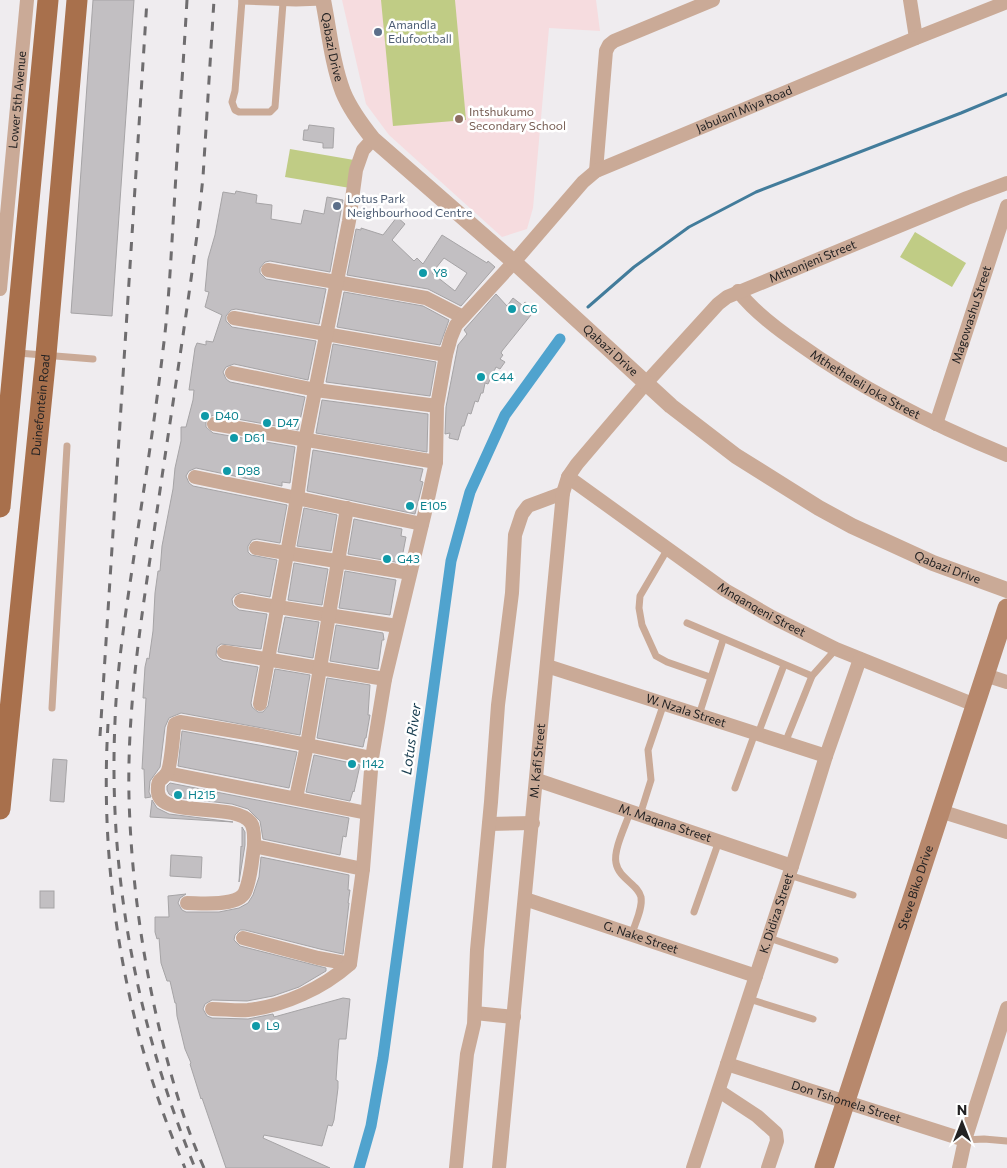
<svg xmlns="http://www.w3.org/2000/svg" width="1007" height="1168" font-family="Commissioner,sans-serif">
<style>
.education{fill:#f6dcdf}
.green{fill:#c0cc85}
.lines{fill:none;stroke-linecap:round;stroke-linejoin:round}
.stream{stroke:#427c9b;stroke-width:3}
.canal{stroke:#50a3ce;stroke-width:11}
.building{fill:#c2bfc2;stroke:#a6a4a6;fill-rule:evenodd}
.service{stroke:#caaa97;stroke-width:7}
.minor{stroke:#caaa97;stroke-width:14}
.tertiary{stroke:#caaa97;stroke-width:16}
.secondary{stroke:#b7886c;stroke-width:19}
.primary{stroke:#a8704c;stroke-width:21}
.rail{stroke:#6f6d6f;stroke-width:3;stroke-dasharray:9 9;stroke-linecap:butt}
.service-dot{fill:#5c6f8a;stroke:#fff;stroke-width:2}
.education-dot{fill:#8d6e63;stroke:#fff;stroke-width:2}
.culture-dot{fill:#0f9aa8;stroke:#fff;stroke-width:2}
.labels{text-anchor:middle;stroke-width:5;stroke-linejoin:round;paint-order:stroke}
.service-label{font-size:12px;fill:#4e5e75;stroke:#fff;text-anchor:start}
.street-label{font-size:12px;fill:#232223;stroke:#fff}
.education-label{font-size:12px;fill:#785e54;stroke:#fff;text-anchor:start}
.culture-label{font-size:12px;fill:#0d838f;stroke:#fff;text-anchor:start}
.water-label{font-size:14px;font-style:italic;fill:#163b4e;stroke:#fff}
</style>
<rect width="100%" height="100%" fill="#efecef"/>
<polygon class="education" points="342,0 596,0 600,31 549,28 533,208 527,229 502,237 389,135 366,104"/>
<g class="green">
<polygon points="381,0 455,0 466,120 393,126"/>
<polygon points="290,149 354,160 350,188 285,177"/>
<polygon points="915,232 966,263 952,287 900,257"/>
</g>
<g class="lines">
<polyline class="stream" points="588,307 634,267 689,227 756,192 961,113 1007,94"/>
<polyline class="canal" points="359,1168 371,1126 383,1058 451,561 470,492 505,415 560,339"/>
</g>
<g class="building">
<polygon points="93,0 134,0 112,316 71,313"/>
<polygon points="309,125 334,128 333,148 323,148 323,143 303,140 304,130 308,130"/>
<polygon points="236,191 257,195 256,203 272,205 271,219 301,224 304,210 324,214 327,197 343,200 330,272 270,261 265,262 260,268 260,273 266,279 326,289 319,324 236,309 231,310 226,316 226,321 232,327 316,341 308,380 234,364 226,367 223,372 226,379 230,382 305,397 298,430 215,415 211,416 206,422 206,427 213,433 295,447 290,483 282,482 282,486 196,468 189,471 186,476 189,483 193,486 287,505 280,543 257,539 252,540 248,546 248,552 251,555 277,560 270,597 242,592 235,595 232,599 233,605 239,610 267,614 261,649 221,644 217,647 216,655 218,658 223,661 258,667 251,703 252,707 258,712 263,712 268,706 275,669 310,675 300,735 181,713 169,718 165,727 160,767 150,781 149,792 151,797 145,798 144,769 142,769 146,698 143,698 145,667 147,658 149,659 153,631 155,593 158,571 160,571 162,546 173,489 175,468 181,441 181,427 186,427 193,400 194,390 189,390 195,348 197,343 206,345 206,341 213,342 222,315 205,307 209,292 205,291 208,259 215,235 223,192 235,194"/>
<path d="M397 217 405 224 392 240 414 261 417 258 423 264 442 235 487 263 488 261 495 267 461 306 428 289 347 275 356 229 361 230V228L383 235ZM444 258 467 273 455 291 432 273Z"/>
<polygon points="344,292 423,306 449,320 440,345 337,327"/>
<polygon points="496,294 507,306 513,298 522,305 525,302 535,310 502,351 501,353 503,355 500,359 505,362 500,369 496,367 488,384 485,383 483,393 481,393 478,402 475,401 471,414 468,413 464,426 462,426 458,440 449,438 450,433 445,434 446,407 458,345 467,334 464,330"/>
<polygon points="333,344 436,362 430,396 326,382"/>
<polygon points="322,400 428,414 427,452 316,433"/>
<polygon points="313,450 423,469 420,481 423,482 415,514 307,491"/>
<polygon points="304,508 337,515 331,551 297,546"/>
<polygon points="354,519 402,529 401,536 406,537 401,563 348,554"/>
<polygon points="294,563 328,569 322,605 288,600"/>
<polygon points="345,571 396,580 390,615 339,608"/>
<polygon points="285,617 319,622 313,658 278,652"/>
<polygon points="336,625 383,633 384,640 382,640 378,669 330,661"/>
<polygon points="327,678 370,685 368,715 370,715 366,738 365,738 363,747 317,738"/>
<polygon points="182,731 297,752 289,788 178,766"/>
<polygon points="314,755 360,765 354,792 353,791 350,801 306,792"/>
<polygon points="53,759 67,760 64,802 50,801"/>
<polygon points="170,783 349,818 346,837 343,836 340,855 263,839 260,821 248,809 232,804 174,797 169,794 167,790 167,786"/>
<polygon points="152,800 157,808 169,814 233,822 150,817"/>
<polygon points="242,827 245,832 245,845 239,882 241,846 242,847"/>
<polygon points="171,855 202,857 201,878 170,876"/>
<polygon points="261,857 349,875 348,890 350,890 348,903 349,903 343,954 320,949 245,930 240,930 235,935 234,940 240,946 326,968 326,971 299,987 273,996 247,1001 212,1000 205,1004 203,1009 207,1016 212,1018 248,1019 273,1014 274,1017 343,998 350,999 346,1039 339,1039 338,1050 336,1080 338,1081 338,1088 334,1120 332,1126 328,1125 322,1146 264,1135 263,1138 330,1168 226,1168 202,1098 201,1099 190,1064 191,1063 185,1049 177,1016 176,1003 175,1003 170,981 167,981 161,963 159,938 157,939 155,932 155,917 169,917 168,896 186,894 180,898 178,903 182,910 186,912 219,912 239,908 248,903 253,895 259,877"/>
<rect x="40" y="891" width="14" height="17"/>
</g>
<g class="lines">
<g class="service">
<polyline points="242,0 235,91 232,102 235,110 239,112 270,112 275,107 283,3"/>
<polyline points="242,1 296,3 323,2"/>
<polyline points="18,353 93,359"/>
<polyline points="667,550 640,596 639,608 642,625 656,656 667,662 710,677"/>
<polyline points="687,623 812,676"/>
<polyline points="52,708 67,446"/>
<polyline points="699,715 723,640"/>
<polyline points="758,734 784,665"/>
<polyline points="785,743 812,676 836,649"/>
<polyline points="735,788 755,733"/>
<path d="M630 812C626 825 613 850 616 863 619 879 638 884 641 897 643 908 635 923 632 934"/>
<polyline points="640,815 651,780 648,750 664,703"/>
<polyline points="789,875 853,895"/>
<polyline points="694,912 719,841"/>
<polyline points="769,938 835,960"/>
<polyline points="749,999 813,1019"/>
<polyline points="965,1140 984,1139 1007,1141"/>
</g>
<g class="minor">
<polyline points="910,0 916,38"/>
<polyline points="596,171 606,51 609,45 614,41 713,0"/>
<polyline points="268,270 426,298 463,317"/>
<path id="s1" d="M0 289 27 0"/>
<path id="s2" d="M738 291C754 312 777 329 799 344 863 390 933 425 1007 455"/>
<polyline points="234,318 446,355"/>
<polyline points="232,373 316,390 437,406"/>
<polyline points="214,424 436,462"/>
<path id="s3" d="M936 424 1007 206"/>
<polyline points="195,477 422,524"/>
<path id="s4" d="M568 477 725 590 772 617 836 649 975 705"/>
<polyline points="256,548 410,573"/>
<polyline points="241,601 397,626"/>
<polyline points="224,652 385,679"/>
<path id="s5" d="M547 666 826 756"/>
<polyline points="985,675 1007,682"/>
<polyline points="260,704 297,498 305,441 349,221 356,170 363,150 373,139"/>
<polyline points="167,773 367,813"/>
<path id="s6" d="M537 780 792 866"/>
<polyline points="296,798 307,745 347,508"/>
<polyline points="940,811 1007,832"/>
<polyline points="489,824 533,823"/>
<path d="M363 869 254 846C254 839 255 829 251 823 236 801 160 819 158 792 157 777 162 781 167 773 171 766 173 737 174 728L175 724 180 722 258 735 372 758"/>
<path id="s7" d="M525 899 756 976"/>
<path d="M187 903C202 903 238 907 245 892 251 878 252 860 254 846"/>
<polyline points="243,938 318,958 350,964"/>
<path id="s8" d="M212 1009C224 1009 236 1011 248 1010 284 1006 323 988 350 964L363 869 372 758 385 679 425 512 436 462 437 406 446 355 451 337 456 325 514 262 583 182 596 171 916 38 1007 2"/>
<polyline points="475,1013 514,1017"/>
<path id="s9" d="M727 1064 965 1140"/>
<polyline points="719,1091 757,1116 776,1133 777,1141 768,1168"/>
<polyline points="456,1168 467,1054 474,1024 477,950 491,802 498,705 512,593 515,535 522,514 528,506 563,493"/>
<path id="s10" d="M499 1168 563 493 568 477 577 464 646 383 718 304 727 297 967 198 1007 183"/>
<path id="s11" d="M693 1168 792 866 826 756 860 659"/>
<polyline points="959,1168 965,1140 1007,1008"/>
</g>
<path class="tertiary" id="s12" d="M323 0C329 30 332 63 343 92 350 109 361 124 373 139L514 262 671 406 736 456 819 508 852 526 933 563 1007 590"/>
<path class="secondary" id="s13" d="M824 1168 1007 608"/>
<g class="primary">
<polyline points="0,507 48,0"/>
<path id="s14" d="M0 809 46 355 77 0"/>
</g>
<g class="rail">
<path d="M187 0C183 69 178 138 174 208 171 255 169 303 163 350 155 419 144 487 134 556 126 611 117 666 115 721 108 875 137 1026 195 1168"/>
<path d="M108 724C99 874 125 1030 185 1168"/>
<polyline points="100,736 147,0"/>
<path d="M204 1168C183 1121 170 1073 158 1023 141 949 131 873 129 797 127 708 141 620 154 532 168 433 184 334 197 235L203 177 214 0"/>
</g>
</g>
<g class="service-dot">
<circle cx="378" cy="32" r="5"/>
<circle cx="337" cy="206" r="5"/>
</g>
<circle class="education-dot" cx="459" cy="119" r="5"/>
<g class="culture-dot">
<circle cx="423" cy="273" r="5"/>
<circle cx="512" cy="309" r="5"/>
<circle cx="481" cy="377" r="5"/>
<circle cx="205" cy="416" r="5"/>
<circle cx="267" cy="423" r="5"/>
<circle cx="234" cy="438" r="5"/>
<circle cx="227" cy="471" r="5"/>
<circle cx="410" cy="506" r="5"/>
<circle cx="387" cy="559" r="5"/>
<circle cx="352" cy="764" r="5"/>
<circle cx="178" cy="795" r="5"/>
<circle cx="256" cy="1026" r="5"/>
</g>
<g class="labels">
<g class="service-label">
<text x="388" y="29">Amandla<tspan x="388" dy="14">Edufootball</tspan></text>
<text x="347" y="203">Lotus Park<tspan x="347" dy="14">Neighbourhood Centre</tspan></text>
</g>
<g class="street-label">
<text dy="4" stroke="none"><textPath href="#s12" startOffset="48">Qabazi Drive</textPath></text>
<text dy="4" stroke="none"><textPath href="#s1" startOffset="190">Lower 5th Avenue</textPath></text>
<text dy="4" stroke="none"><textPath href="#s8" startOffset="1168">Jabulani Miya Road</textPath></text>
<text dy="4" stroke="none"><textPath href="#s10" startOffset="1028">Mthonjeni Street</textPath></text>
<text dy="4" stroke="none"><textPath href="#s3" startOffset="115">Magowashu Street</textPath></text>
<text dy="4" stroke="none"><textPath href="#s12" startOffset="468">Qabazi Drive</textPath></text>
<text dy="4" stroke="none"><textPath href="#s2" startOffset="159">Mthetheleli Joka Street</textPath></text>
<text dy="4" stroke="none"><textPath href="#s14" startOffset="406">Duinefontein Road</textPath></text>
<text dy="4" stroke="none"><textPath href="#s12" startOffset="872">Qabazi Drive</textPath></text>
<text dy="4" stroke="none"><textPath href="#s4" startOffset="235">Mnqanqeni Street</textPath></text>
<text dy="4" stroke="none"><textPath href="#s5" startOffset="146">W. Nzala Street</textPath></text>
<text dy="4" stroke="none"><textPath href="#s10" startOffset="409">M. Kafi Street</textPath></text>
<text dy="4" stroke="none"><textPath href="#s6" startOffset="135">M. Maqana Street</textPath></text>
<text dy="4" stroke="none"><textPath href="#s13" startOffset="295">Steve Biko Drive</textPath></text>
<text dy="4" stroke="none"><textPath href="#s11" startOffset="268">K. Didiza Street</textPath></text>
<text dy="4" stroke="none"><textPath href="#s7" startOffset="122">G. Nake Street</textPath></text>
<text dy="4" stroke="none"><textPath href="#s9" startOffset="125">Don Tshomela Street</textPath></text>
</g>
<g class="education-label">
<text x="469" y="116">Intshukumo<tspan x="469" dy="14">Secondary School</tspan></text>
</g>
<g class="culture-label">
<text x="433" y="277">Y8</text>
<text x="522" y="313">C6</text>
<text x="491" y="381">C44</text>
<text x="215" y="420">D40</text>
<text x="277" y="427">D47</text>
<text x="244" y="442">D61</text>
<text x="237" y="475">D98</text>
<text x="420" y="510">E105</text>
<text x="397" y="563">G43</text>
<text x="362" y="768">I142</text>
<text x="188" y="799">H215</text>
<text x="266" y="1030">L9</text>
</g>
<g class="water-label">
<text transform="translate(411 739) rotate(-82)" y="5">Lotus River</text>
</g>
</g>
<g transform="translate(962 1123)" stroke="#ffffff" stroke-width="4" paint-order="stroke">
<path d="M0-4L9 19L0 12L-9 19Z" fill="#232223"/>
<text y="-8" font-size="14" font-weight="bold" text-anchor="middle" fill="#232223">N</text>
</g>
</svg>
